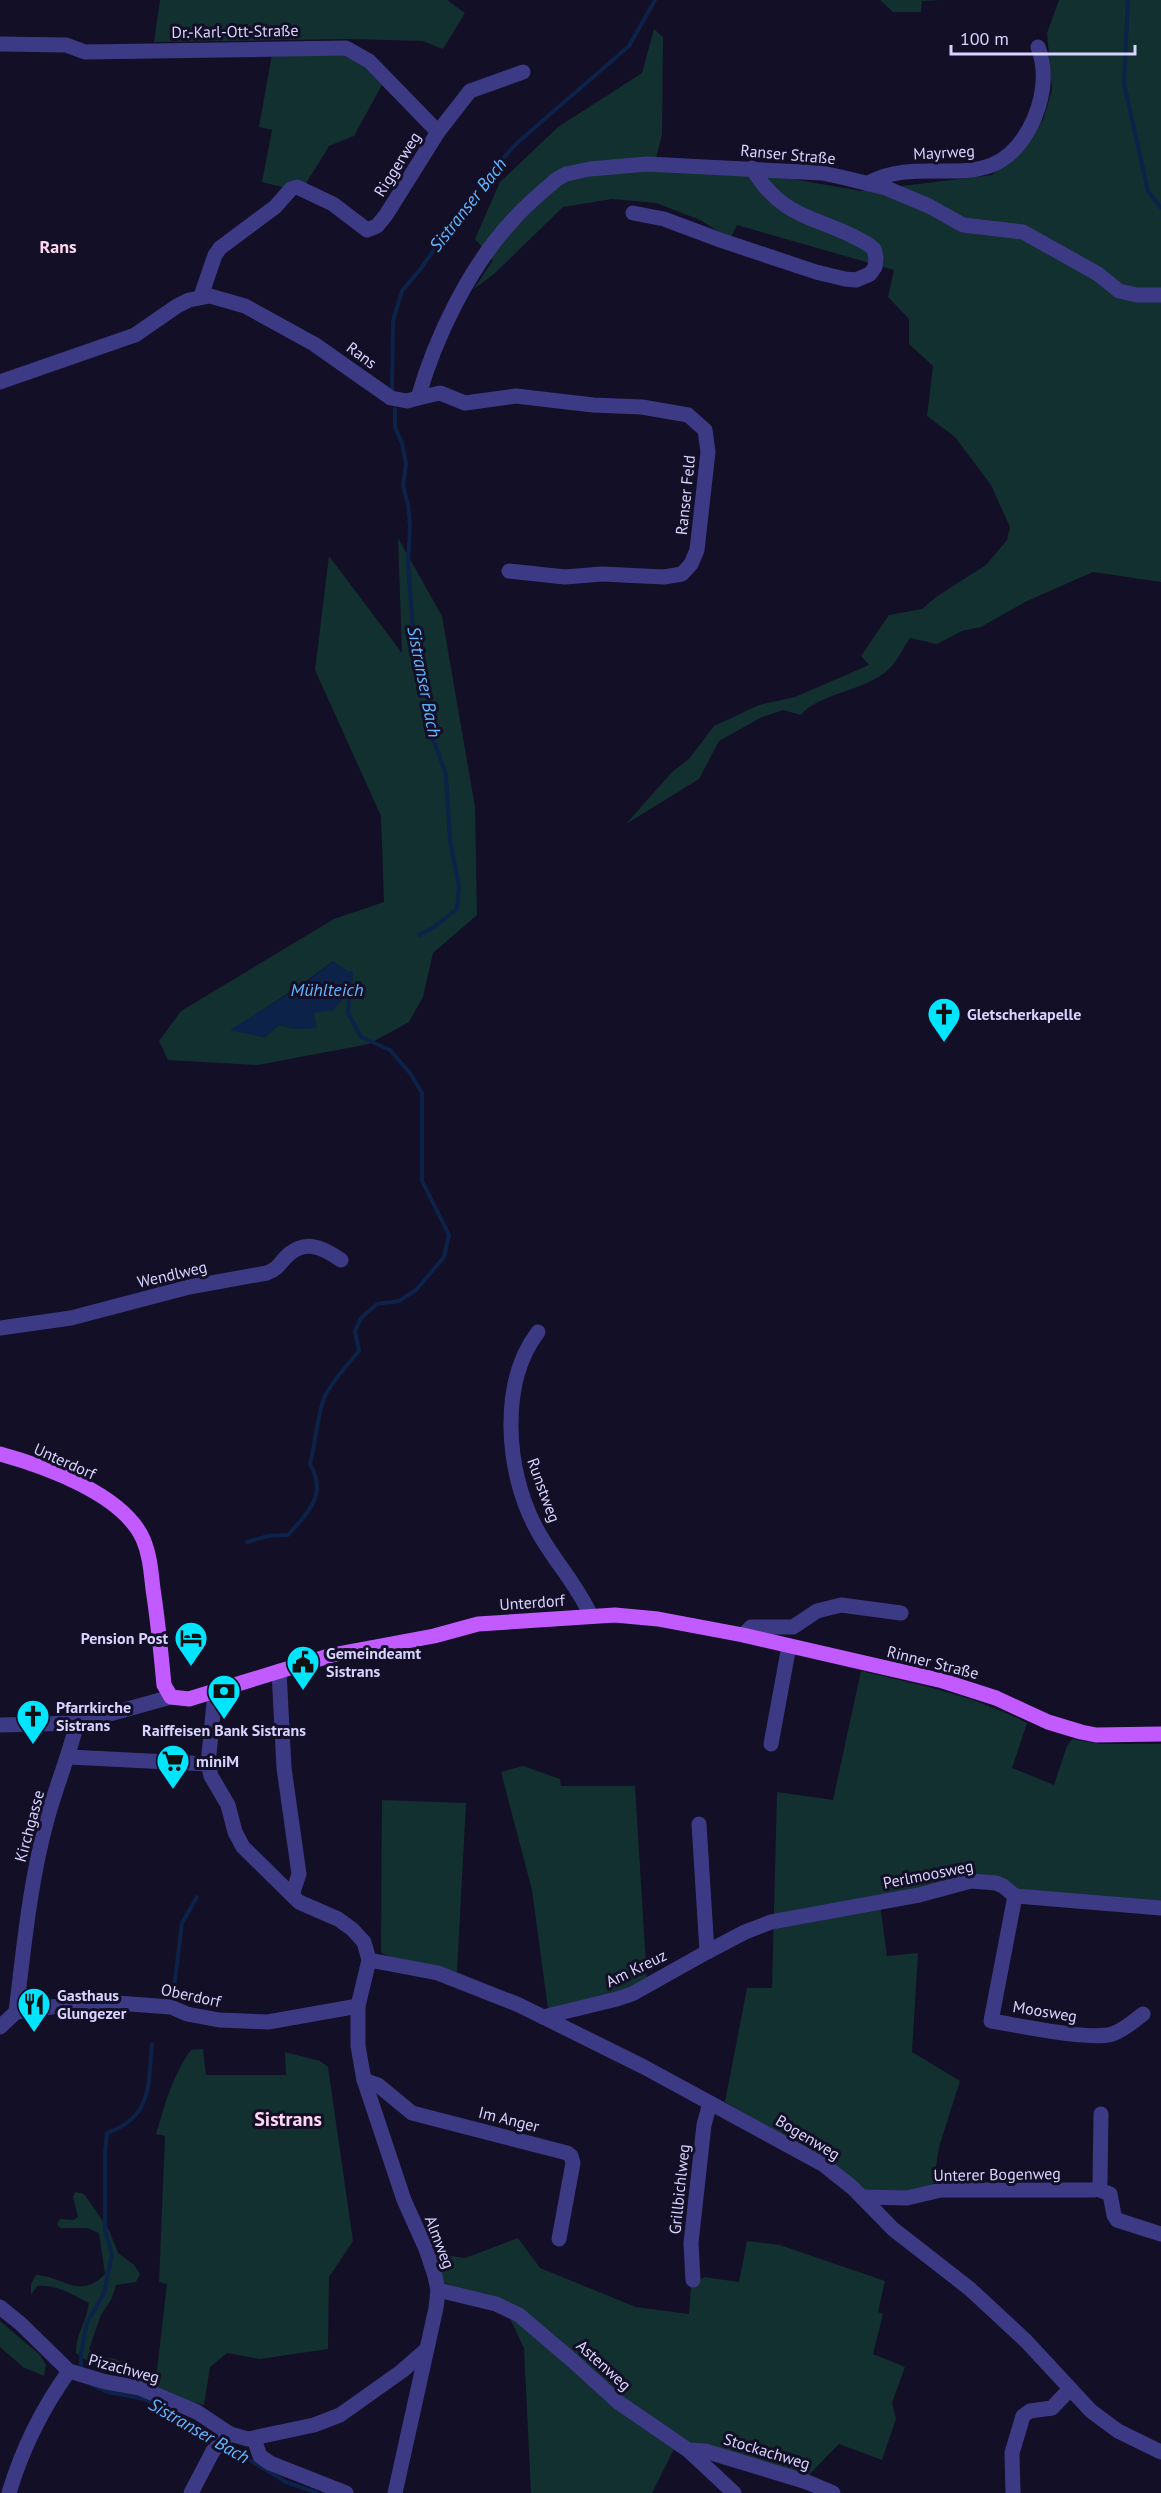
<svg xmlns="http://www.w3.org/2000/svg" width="1161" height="2493" font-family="'PT Sans',sans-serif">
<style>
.green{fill:#12302f;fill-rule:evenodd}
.water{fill:#0c2248}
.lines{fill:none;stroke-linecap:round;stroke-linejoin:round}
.stream{stroke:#0c2248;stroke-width:4}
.minor{stroke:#3d3a85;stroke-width:15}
.major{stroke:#c25bff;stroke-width:15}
.labels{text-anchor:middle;stroke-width:6;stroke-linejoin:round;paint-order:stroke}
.street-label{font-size:16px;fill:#d9d4ff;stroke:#130f26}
.poi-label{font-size:16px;font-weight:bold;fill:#d9d4ff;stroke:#130f26;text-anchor:start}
.water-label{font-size:18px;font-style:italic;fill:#62b6ff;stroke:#130f26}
.neighbourhood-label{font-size:18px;font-weight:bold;fill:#ffd6f0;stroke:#130f26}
.quarter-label{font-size:20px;font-weight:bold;fill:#ffd6f0;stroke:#130f26}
</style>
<rect width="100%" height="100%" fill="#130f26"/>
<g class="green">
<polygon points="160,0 447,0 465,13 443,49 423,41 350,39 154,42"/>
<polygon points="880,0 940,0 922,1 921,12 893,12"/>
<path d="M1059 0H1161V582L1093 572 1027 601 981 627 962 631 937 644 910 638C903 648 897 662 888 670 867 690 815 695 801 715L783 710 760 718 719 741 699 779 626 824 672 772 689 759 714 726 759 705 795 697 869 665 861 656 889 615 922 609 936 597 986 565 1007 540 1010 527 991 485 955 437 927 416 933 366 909 344V319L888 297 894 270 737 225 730 239 700 220 656 203 612 199 563 207 494 274 474 289 493 260 475 239 500 182 558 127 642 73 654 29 663 37 662 135 653 169 742 170 861 191 992 175 1023 148 1043 120 1052 90 1047 33Z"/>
<polygon points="272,54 340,54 360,63 382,85 354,136 329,146 305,185 282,187 262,182 272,130 259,127"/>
<path d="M398 538 442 616 475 807 477 915 433 953 423 997 409 1022 369 1044 258 1065 168 1060 159 1041 181 1011 334 919 384 902 381 816 315 670 329 556 402 653ZM333 961 314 1013 297 1029 279 1025 265 1037 231 1030 304 983Z"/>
<path d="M861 1671C920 1685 972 1695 1027 1723L1012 1768 1054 1785 1067 1746 1072 1739 1100 1744H1161V1903L1022 1892 1001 1880 879 1897 887 1956 918 1953 912 2052 960 2081 939 2147 933 2186 908 2195 863 2191 829 2161 725 2102 747 1988H772L777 1792 833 1800Z"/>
<polygon points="523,1766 560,1779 561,1786 635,1786 647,1981 619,1996 548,2009 532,1890 501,1772"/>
<polygon points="382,1800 466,1803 457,1972 396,1959 381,1953"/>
<path d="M203 2049 206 2075H286L285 2052 320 2061 328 2067 353 2241 329 2277 328 2349 260 2359 227 2353 210 2367 204 2405 182 2399 155 2387 167 2284 159 2282 165 2136 156 2134C165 2104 172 2076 191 2050Z"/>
<path d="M75 2192 84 2194 109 2230 118 2253 134 2265 140 2274 136 2282 116 2285 112 2298 101 2315 89 2349C98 2360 103 2356 115 2359 123 2362 131 2366 137 2371L134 2375C112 2375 93 2366 76 2353 75 2336 87 2321 89 2303 73 2295 56 2284 37 2286L31 2295V2284L36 2275C64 2276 79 2301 105 2274L99 2233 87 2228H60L57 2224 60 2219 74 2220 78 2217 73 2197Z"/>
<polygon points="518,2238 540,2268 636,2307 689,2314 691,2287 704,2277 739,2282 747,2241 780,2245 885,2281 878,2312 883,2314 873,2354 905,2367 892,2403 896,2419 882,2460 839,2444 807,2477 678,2441 652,2493 531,2493 524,2348 502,2302 444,2283 436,2254 465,2258"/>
<polygon points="0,2321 40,2355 46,2365 44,2376 23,2367 0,2347"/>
</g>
<polygon class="water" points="333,961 351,973 350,993 333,1010 314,1013 317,1028 297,1029 279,1025 265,1037 230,1030 304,984"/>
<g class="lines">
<g class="stream">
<polyline points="1128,0 1124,83 1148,191 1161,208"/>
<polyline points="392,389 393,321 402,291 419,271 486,177 517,143 629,46 655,0"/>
<polyline points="395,409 395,427 402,443 406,464 403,486 408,504 410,526 408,564 413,630 426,688 430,730 446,775 450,840 459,887 457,909 434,927 419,935"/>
<path d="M247 1542 268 1536 288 1535C308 1512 328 1495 310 1464 315 1446 318 1410 325 1396 334 1379 347 1365 359 1351L355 1331 361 1318 377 1304 399 1301 416 1290 444 1257 449 1235 422 1181V1093L410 1073 390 1050 361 1037 348 1013 351 973"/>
<polyline points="174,1988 182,1923 197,1897"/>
<path d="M81 2370V2353L87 2323 104 2293 112 2255 105 2229V2152L107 2133C153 2117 148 2084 152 2044"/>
<polyline points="92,2385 107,2392 145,2399 219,2441"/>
<polyline points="225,2445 286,2482 317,2493"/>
</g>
<g class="minor">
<polyline points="0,44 66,45 85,52 346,48 369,61 438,132"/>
<path d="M868 183C929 150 996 205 1034 119 1044 95 1047 71 1038 47"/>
<path d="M633 213 664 219 720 240 816 272 845 279 856 280 870 274 875 267 876 258 874 249 869 245C823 216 784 223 752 168"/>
<polyline points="201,296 215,255 220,248 275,207 291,189 297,187 333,204 367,230 377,226 386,215 438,132 470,91 523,72"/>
<path d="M0 382 135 335 177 306 189 300 210 296 245 306 314 344 391 398 407 401 418 398C435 338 469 267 513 220 526 205 542 192 557 179L566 174 590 169 647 164 822 173 841 177 886 188 929 206 963 225 1023 232 1098 274 1119 291 1137 295H1161"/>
<polyline points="418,398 440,393 465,403 516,396 593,405 642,407 688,415 705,430 708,452 697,550 691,564 682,574 664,577 602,574 565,577 509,571"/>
<path d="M0 1328 71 1318 189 1287 267 1273C276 1270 279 1265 285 1258 304 1238 322 1247 341 1260"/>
<path d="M538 1332C499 1383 506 1471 535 1526 551 1558 576 1582 591 1616"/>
<polyline points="743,1635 751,1627 793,1627 817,1611 841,1605 901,1613"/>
<polyline points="279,1671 284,1768 299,1874 292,1895"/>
<polyline points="0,1725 77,1723 171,1697"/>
<polyline points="771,1744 789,1646"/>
<polyline points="69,1757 208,1764 211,1776 228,1805 235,1832 243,1847 299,1902 338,1919 352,1929 364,1942 369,1960 358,2006 358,2046 364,2080 404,2200 426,2249 435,2276 438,2290 436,2308 395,2493"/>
<polyline points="208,1764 215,1693"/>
<polyline points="699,1824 707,1952"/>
<path d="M1015 1896 991 2021C1017 2025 1090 2041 1112 2034 1123 2031 1134 2021 1143 2014"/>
<polyline points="369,1960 438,1973 519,2005 644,2067 824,2165 853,2188 893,2229 970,2289 1026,2341 1091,2411 1118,2431 1161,2452"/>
<polyline points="16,2012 87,2002 103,2002 171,2007 187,2014 219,2020 268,2022 358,2006"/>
<path d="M16 2012C24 1946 30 1880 48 1816 57 1784 69 1755 77 1723"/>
<polyline points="543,2017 617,1999 632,1994 707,1952 745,1932 771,1922 919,1895 971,1881 996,1883 1003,1886 1015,1896 1161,1908"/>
<polyline points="0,2027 16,2012"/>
<polyline points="364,2080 378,2085 412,2113 567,2153 571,2156 573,2163 559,2239"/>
<polyline points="1097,2189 1110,2194 1114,2215 1117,2220 1161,2234"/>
<polyline points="862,2197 907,2198 941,2190 1094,2190 1099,2187 1100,2182 1101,2114"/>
<polyline points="693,2280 691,2243 704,2125 710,2103"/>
<polyline points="438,2290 496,2304 519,2315 573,2361 618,2402 688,2450 734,2493"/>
<polyline points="0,2307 21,2324 69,2371 106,2382 140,2388 197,2412 230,2434 248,2439 314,2425 340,2415 402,2371 426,2350"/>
<polyline points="254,2439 260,2456 270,2463 346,2493"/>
<polyline points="688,2450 705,2451 807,2482 833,2493"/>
<path d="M9 2493C22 2449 42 2409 69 2371"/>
<polyline points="191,2493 213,2451 230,2434"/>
<polyline points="1013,2493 1012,2453 1023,2416 1030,2411 1052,2408 1069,2390"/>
</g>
<path class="major" d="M0 1454C44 1466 123 1494 143 1539 150 1555 151 1572 153 1589 158 1621 161 1653 164 1685L171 1697 189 1699 332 1655 434 1636 478 1624 615 1615 658 1619 743 1635 943 1681 996 1698 1048 1722 1081 1732 1096 1735 1161 1734"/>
</g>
<defs>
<symbol id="church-pin" viewBox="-11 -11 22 30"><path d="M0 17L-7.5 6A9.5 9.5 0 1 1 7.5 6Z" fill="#00e5ff" stroke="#130f26"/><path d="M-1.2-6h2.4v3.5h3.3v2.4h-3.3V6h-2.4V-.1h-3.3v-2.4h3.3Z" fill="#111"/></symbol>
<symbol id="hotel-pin" viewBox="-11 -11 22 30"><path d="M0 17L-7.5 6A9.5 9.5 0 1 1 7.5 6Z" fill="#00e5ff" stroke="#130f26"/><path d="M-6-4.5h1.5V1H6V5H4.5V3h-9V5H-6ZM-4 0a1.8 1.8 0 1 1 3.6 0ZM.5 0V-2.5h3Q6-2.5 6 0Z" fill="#111"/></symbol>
<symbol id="civic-pin" viewBox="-11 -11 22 30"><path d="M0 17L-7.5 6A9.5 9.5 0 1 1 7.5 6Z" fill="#00e5ff" stroke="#130f26"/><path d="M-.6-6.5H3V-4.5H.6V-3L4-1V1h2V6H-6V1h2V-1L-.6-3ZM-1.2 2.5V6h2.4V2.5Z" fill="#111"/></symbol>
<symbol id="bank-pin" viewBox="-11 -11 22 30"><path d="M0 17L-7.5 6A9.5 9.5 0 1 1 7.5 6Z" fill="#00e5ff" stroke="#130f26"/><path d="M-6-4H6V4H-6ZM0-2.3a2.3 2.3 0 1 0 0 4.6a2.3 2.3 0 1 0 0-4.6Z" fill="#111"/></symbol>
<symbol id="supermarket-pin" viewBox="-11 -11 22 30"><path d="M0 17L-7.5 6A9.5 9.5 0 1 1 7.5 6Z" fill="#00e5ff" stroke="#130f26"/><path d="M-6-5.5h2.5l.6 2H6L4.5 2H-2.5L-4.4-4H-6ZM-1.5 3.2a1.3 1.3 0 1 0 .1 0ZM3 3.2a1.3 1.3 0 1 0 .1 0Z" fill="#111"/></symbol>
<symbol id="restaurant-pin" viewBox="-11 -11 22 30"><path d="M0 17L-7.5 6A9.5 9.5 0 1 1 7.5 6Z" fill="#00e5ff" stroke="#130f26"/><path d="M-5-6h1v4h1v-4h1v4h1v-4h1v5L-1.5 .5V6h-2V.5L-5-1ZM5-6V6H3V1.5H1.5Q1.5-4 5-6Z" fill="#111"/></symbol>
</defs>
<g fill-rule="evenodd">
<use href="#church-pin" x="925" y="995" width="38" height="52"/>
<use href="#hotel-pin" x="172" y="1619" width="38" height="52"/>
<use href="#civic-pin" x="284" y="1643" width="38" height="52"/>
<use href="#bank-pin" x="205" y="1672" width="38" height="52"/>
<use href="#church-pin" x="14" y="1697" width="38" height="52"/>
<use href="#supermarket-pin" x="154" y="1742" width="38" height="52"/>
<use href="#restaurant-pin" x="15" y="1985" width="38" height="52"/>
</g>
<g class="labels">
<g class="street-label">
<text transform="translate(235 31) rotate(-1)" y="6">Dr.-Karl-Ott-Straße</text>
<text transform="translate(944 152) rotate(-3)" y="6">Mayrweg</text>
<text transform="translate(788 154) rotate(5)" y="6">Ranser Straße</text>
<text transform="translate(397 164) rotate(-58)" y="6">Riggerweg</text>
<text transform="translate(362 355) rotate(37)" y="6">Rans</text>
<text transform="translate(685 495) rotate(-84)" y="6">Ranser Feld</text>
<text transform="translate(172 1274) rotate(-13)" y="6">Wendlweg</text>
<text transform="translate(65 1461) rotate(24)" y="6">Unterdorf</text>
<text transform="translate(544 1490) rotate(70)" y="6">Runstweg</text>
<text transform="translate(532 1602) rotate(-4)" y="6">Unterdorf</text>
<text transform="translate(933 1662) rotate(14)" y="6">Rinner Straße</text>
<text transform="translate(29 1826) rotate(-75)" y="6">Kirchgasse</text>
<text transform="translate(928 1874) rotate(-11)" y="6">Perlmoosweg</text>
<text transform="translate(636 1968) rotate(-26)" y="6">Am Kreuz</text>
<text transform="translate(191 1995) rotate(12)" y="6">Oberdorf</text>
<text transform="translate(1045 2011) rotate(9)" y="6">Moosweg</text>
<text transform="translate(509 2119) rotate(14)" y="6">Im Anger</text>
<text transform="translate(808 2137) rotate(31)" y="6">Bogenweg</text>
<text transform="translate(997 2174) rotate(-1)" y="6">Unterer Bogenweg</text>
<text transform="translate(679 2189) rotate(-84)" y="6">Grillbichlweg</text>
<text transform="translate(440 2242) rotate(69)" y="6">Almweg</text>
<text transform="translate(604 2365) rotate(42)" y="6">Astenweg</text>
<text transform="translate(124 2368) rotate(15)" y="6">Pizachweg</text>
<text transform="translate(767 2451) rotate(17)" y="6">Stockachweg</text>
</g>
<g class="poi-label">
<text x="967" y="1020">Gletscherkapelle</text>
<text x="168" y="1644" text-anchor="end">Pension Post</text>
<text x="326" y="1659">Gemeindeamt<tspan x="326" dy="18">Sistrans</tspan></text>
<text x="56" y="1713">Pfarrkirche<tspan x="56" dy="18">Sistrans</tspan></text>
<text x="224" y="1736" text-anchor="middle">Raiffeisen Bank Sistrans</text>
<text x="196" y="1767">miniM</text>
<text x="57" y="2001">Gasthaus<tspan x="57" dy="18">Glungezer</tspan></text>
</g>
<g class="water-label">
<text transform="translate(468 205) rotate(-52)" y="6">Sistranser Bach</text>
<text transform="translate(424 682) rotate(79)" y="6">Sistranser Bach</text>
<text x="327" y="996">Mühlteich</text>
<text transform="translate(199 2431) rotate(30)" y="6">Sistranser Bach</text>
</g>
<g class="neighbourhood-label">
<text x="58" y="253">Rans</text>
</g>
<g class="quarter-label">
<text x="288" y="2126">Sistrans</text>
</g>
</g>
<path d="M951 45v9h184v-9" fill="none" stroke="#d9d4ff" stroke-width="3"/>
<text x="960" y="45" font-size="18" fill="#d9d4ff" stroke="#130f26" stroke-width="4.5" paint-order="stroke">100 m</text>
</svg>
